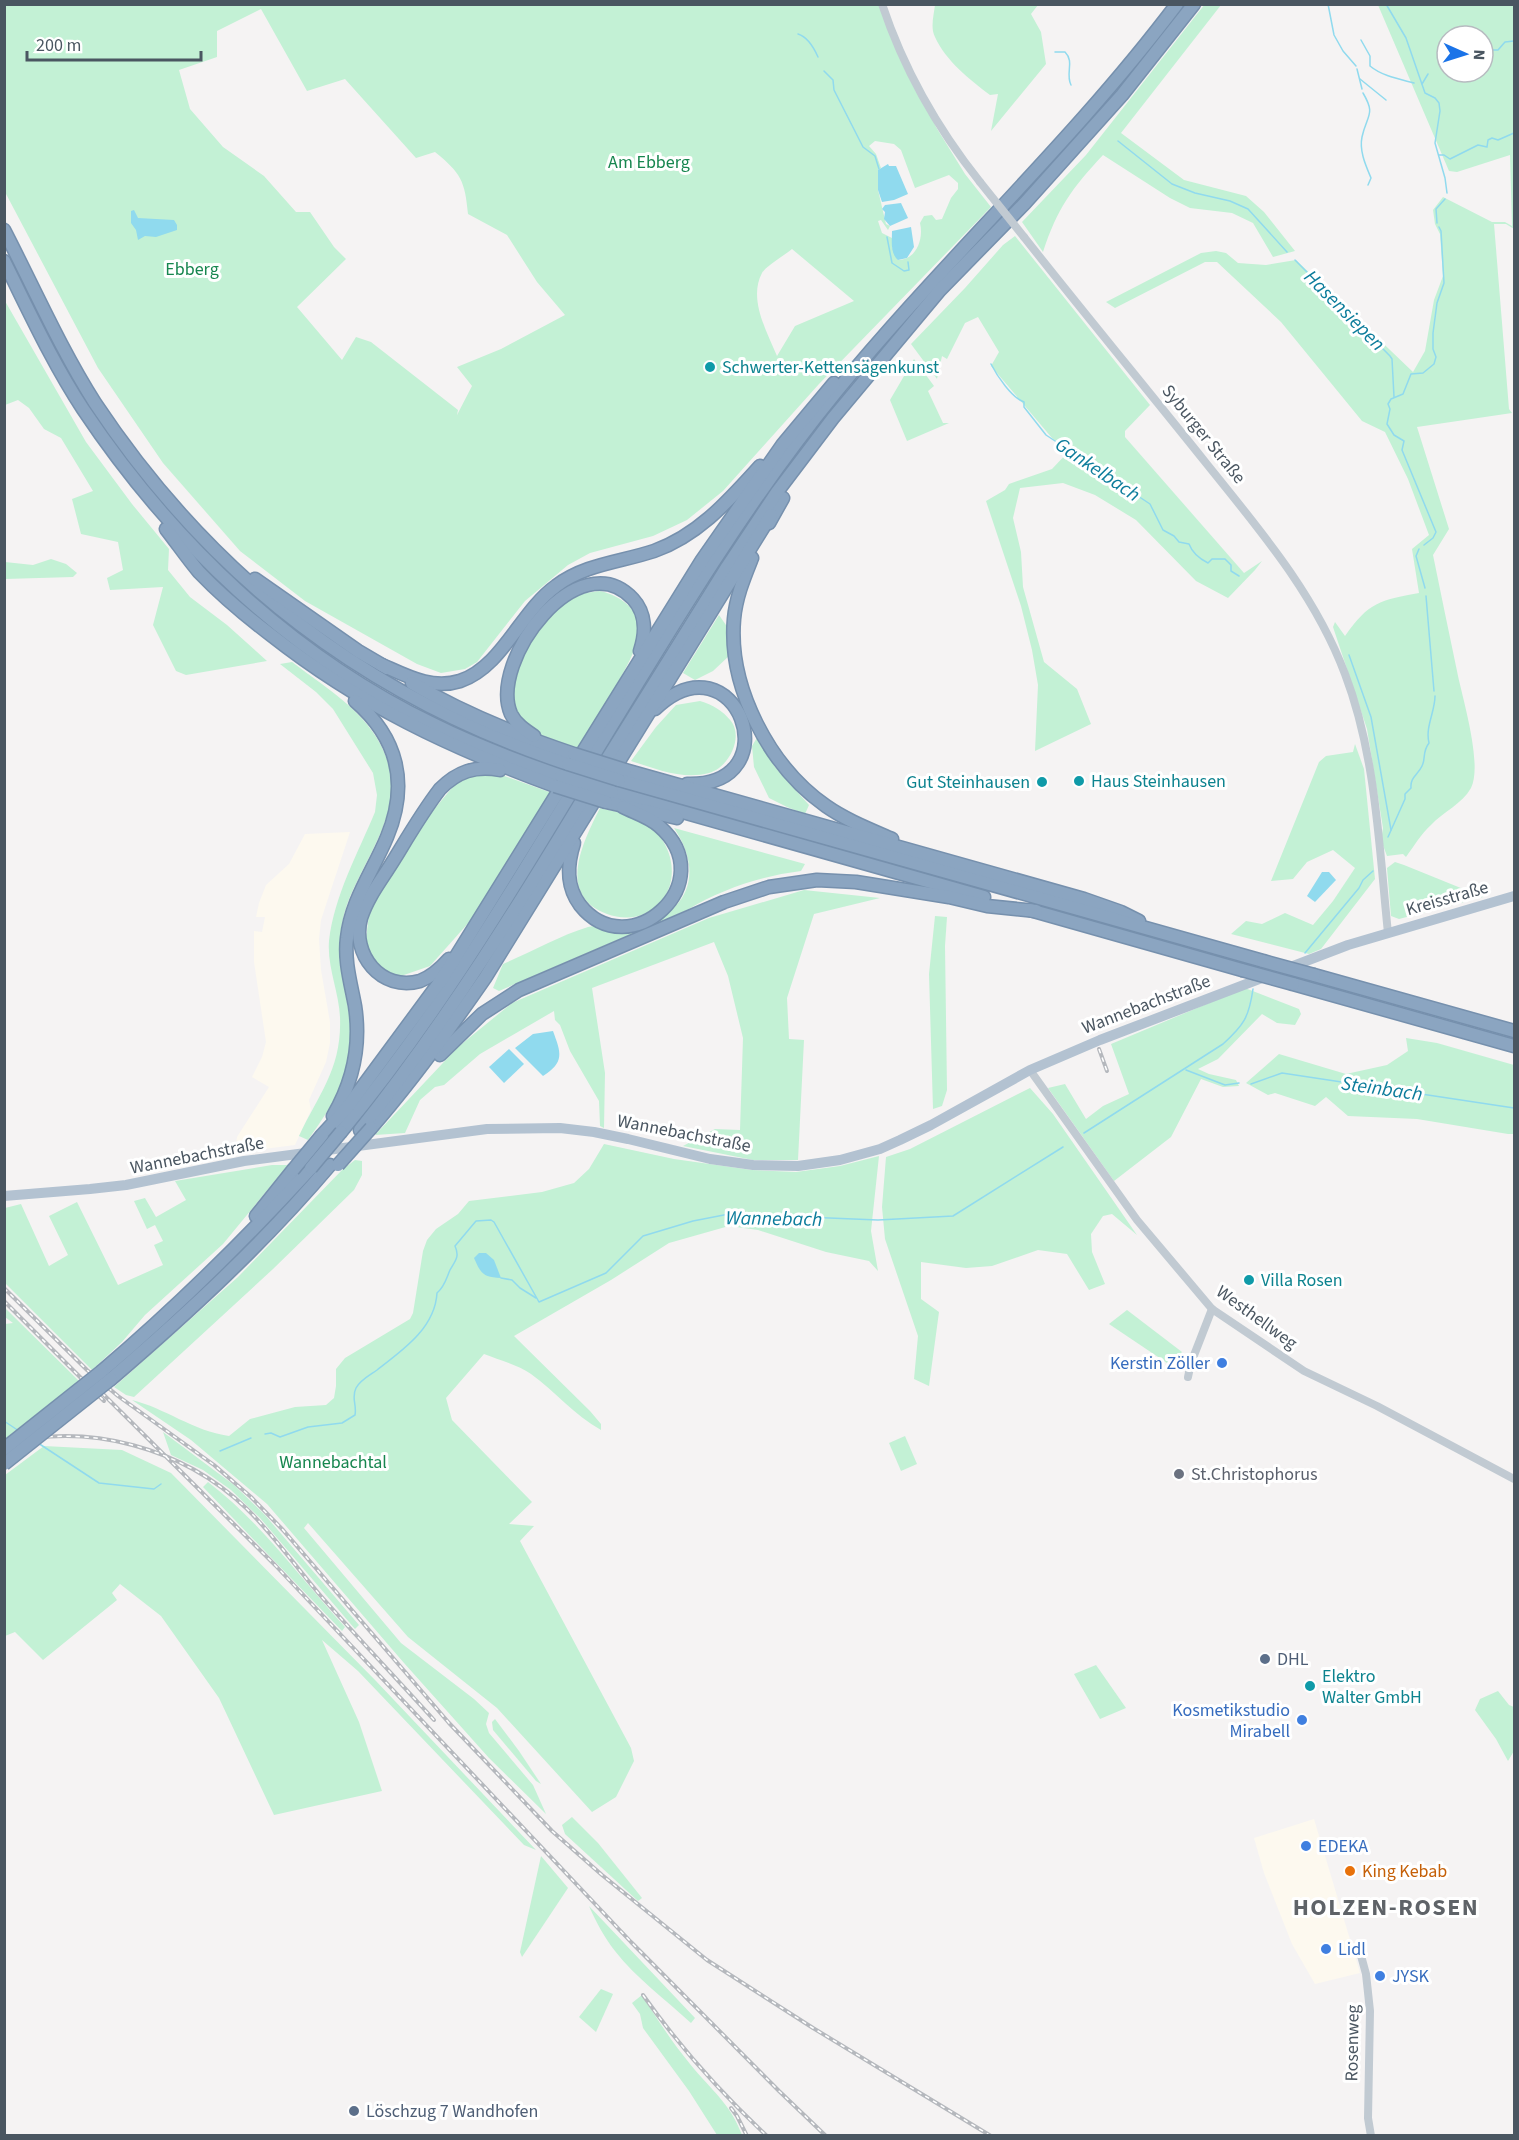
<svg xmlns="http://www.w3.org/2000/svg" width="1519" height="2140" font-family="'Source Sans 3',sans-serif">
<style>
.commercial{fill:#fdf9ef}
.green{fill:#c3f1d5;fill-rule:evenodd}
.water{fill:#90daee}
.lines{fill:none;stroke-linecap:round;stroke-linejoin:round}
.stream{stroke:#90daee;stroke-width:1.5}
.highway-casing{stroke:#7690ad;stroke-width:15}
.minor{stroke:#c1cad2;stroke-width:8}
.major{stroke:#b3c2d1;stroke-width:10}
.highway{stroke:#8ba5c1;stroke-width:12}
.rail-casing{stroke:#b5b8bd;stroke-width:4}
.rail{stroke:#fff;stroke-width:1.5;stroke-dasharray:4.5;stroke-linecap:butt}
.highway-bridge-casing{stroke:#7690ad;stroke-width:15;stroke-linecap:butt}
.minor-bridge{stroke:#c1cad2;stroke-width:8}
.highway-bridge{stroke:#8ba5c1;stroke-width:12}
.culture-dot{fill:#0f9aa8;stroke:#fff;stroke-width:2}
.shop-dot{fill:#3f7fe0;stroke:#fff;stroke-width:2}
.worship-dot{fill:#6b7280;stroke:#fff;stroke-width:2}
.service-dot{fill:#5c6f8a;stroke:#fff;stroke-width:2}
.food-dot{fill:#e8710a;stroke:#fff;stroke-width:2}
.labels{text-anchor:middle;stroke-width:6;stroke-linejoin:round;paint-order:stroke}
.park-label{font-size:18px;fill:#17864f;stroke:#fff}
.culture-label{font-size:18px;fill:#0d838f;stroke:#fff;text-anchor:start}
.street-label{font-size:18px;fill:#4a5661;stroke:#fff}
.shop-label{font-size:18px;fill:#366cbe;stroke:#fff;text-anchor:start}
.worship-label{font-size:18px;fill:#5b616d;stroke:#fff;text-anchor:start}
.service-label{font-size:18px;fill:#4e5e75;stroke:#fff;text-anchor:start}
.food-label{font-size:18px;fill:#c56008;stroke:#fff;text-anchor:start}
.water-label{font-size:20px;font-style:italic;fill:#0c7c9b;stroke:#fff}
.district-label{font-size:24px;font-weight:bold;letter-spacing:1.5px;fill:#5f6368;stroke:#fff}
</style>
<rect width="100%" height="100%" fill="#f5f3f3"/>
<g class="commercial">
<polygon points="350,832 321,920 319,939 321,970 330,1022 330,1043 326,1062 309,1100 311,1110 295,1145 240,1152 236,1145 237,1137 269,1087 252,1077 262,1057 266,1042 254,962 254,931 262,932 265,917 256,917 259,903 266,885 289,864 305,834"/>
<polygon points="1314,1819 1360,1973 1315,1984 1292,1944 1264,1873 1254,1838"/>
</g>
<g class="green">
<path d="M1205 4 1221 5 1121 133 1184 180 1246 196 1264 212 1295 251 1273 257 1253 223 1232 213 1190 208 1170 198 1103 155C1072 188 1057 209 1043 252L1022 222 1086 155Z"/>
<path d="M4 5H881L936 127 965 174 991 207 819 384 723 491 687 520 653 536 590 553 568 565 525 601 477 662 465 669 441 673 417 664 305 601 240 551 163 463 98 368 5 192ZM261 9 307 91 345 79 416 158 435 152C461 173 465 181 468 214L507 235 537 282 565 315 501 349 457 367 472 386 457 415 458 410 371 342 356 337 342 360 297 307 346 259 334 247 310 212H296L264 176 223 147 190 109 179 70 217 57V31ZM875 141 894 144 901 150 915 188 949 175 958 183V189L951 198 942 219 936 220 932 215 924 216 920 223C924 239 916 260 898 260L892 247V238L882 233 878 221 881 220 888 230 890 226 886 224 878 190V170L881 168 876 154 869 146ZM792 249 854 301 795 326 777 356C767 332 748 299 762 273 766 266 785 255 792 249Z"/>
<path d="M935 5H1038L1031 14 1041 32 1046 64 991 131 998 94 990 95C969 79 946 61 935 37 930 28 934 14 935 5Z"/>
<path d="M1378 5H1514V229L1506 224H1494L1509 409 1512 413 1417 427 1449 529 1433 555C1441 594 1449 633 1457 671 1462 697 1483 764 1471 788 1462 804 1443 812 1431 825 1421 834 1414 846 1406 857L1403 854 1387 856 1381 840 1383 828 1367 729 1333 627 1335 622 1345 636C1369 602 1380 600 1419 593L1412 549 1429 535 1408 479 1385 432 1362 421 1281 322 1217 262H1205L1115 308 1106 302 1201 253 1216 251 1226 253 1238 263 1266 265 1296 260 1413 372 1425 351 1434 300 1443 276 1440 234 1435 224 1433 210 1443 197 1492 222H1505L1512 226 1510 155 1457 172 1449 171ZM1447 36H1483V72H1447Z"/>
<polygon points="1015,236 1150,405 1125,431 1125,437 1244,573 1262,561 1255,570 1228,598 1196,581 1136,520 1095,495 1063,483 1020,488 1013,518 1021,552 1023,587 1044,662 1077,689 1091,724 1035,751 1038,685 1032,650 1021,606 986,501 1005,490 1009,484 1052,469 1069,451 1052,438 991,366 999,352 978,317 965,323 947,359 942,356 937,379 911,344 965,288 1003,245"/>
<polygon points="5,301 86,442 132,504 169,549 168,570 190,597 227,625 267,661 186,675 176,671 153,625 163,587 110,590 107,578 123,570 118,542 81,534 72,499 93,491 61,438 44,429 29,408 18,400 5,405"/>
<polygon points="914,359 934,386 928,391 943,423 949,423 907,441 890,400"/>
<polygon points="51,559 66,564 77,573 73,577 5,579 5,562 33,565"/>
<path d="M600 591C619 595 640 609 639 631 639 656 592 724 577 749 556 742 530 736 518 715 497 676 545 608 582 594 588 592 594 592 600 591Z"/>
<polygon points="719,615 728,628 730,655 713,671 695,680 683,673"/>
<path d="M292 662C330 691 376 717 389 766 403 816 359 865 345 911 334 948 344 982 350 1019 357 1069 335 1102 308 1140L299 1136C319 1093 342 1069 340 1017 339 992 327 967 329 941 334 896 358 853 375 812L377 795 373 773 333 709 316 692 280 664Z"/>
<path d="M700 701C713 705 722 710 731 721 744 738 728 768 709 773 683 780 656 769 631 761L656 727 676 705Z"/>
<polygon points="758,736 775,767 809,805 805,814 787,807 769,798 754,767 752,746"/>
<polygon points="1355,744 1364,769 1375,879 1321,949 1309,954 1231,934 1246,921 1262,924 1285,913 1313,925 1333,901 1355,868 1333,850 1307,862 1293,879 1271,881 1319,762 1326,756 1353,752"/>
<polygon points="496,773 552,793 479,911 430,966 401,976 391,976 369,958 366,940 369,914 376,899 431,813 457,782 469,775"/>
<path d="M600 808C616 812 634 814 647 824 677 845 683 893 648 912 636 919 620 919 607 914 556 895 583 842 600 808Z"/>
<path d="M674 828 805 864 801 871C761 876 722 889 687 910L499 991 493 988 503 964C531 952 559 936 588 927 602 923 619 932 634 928 688 915 705 874 674 828Z"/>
<polygon points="1395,862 1404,865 1483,897 1399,919 1391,916 1387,868"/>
<polygon points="804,890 880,898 814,914 787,998 789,1039 804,1040 798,1160 753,1160 683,1146 715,1129 740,1130 743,1038 728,976 714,942 592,988 605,1073 604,1128 600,1126 599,1101 570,1051 560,1025 555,1020 554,1011 480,1054 444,1085 435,1087 420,1100 405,1133 375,1135 458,1047 512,1003 709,918"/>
<polygon points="935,916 947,917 945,946 947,1090 942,1106 933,1109 929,974"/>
<polygon points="1245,988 1299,1009 1301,1014 1295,1025 1277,1023 1262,1014 1218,1059 1198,1069 1209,1074 1236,1080 1239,1086 1223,1087 1201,1079 1171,1137 1114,1181 1048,1088 1065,1084 1086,1119 1103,1106 1129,1094 1111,1044"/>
<polygon points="1406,1038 1437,1043 1514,1065 1514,1134 1508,1134 1417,1119 1348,1116 1326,1097 1315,1106 1275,1093 1268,1095 1246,1083 1279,1054 1346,1074 1387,1065 1408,1051"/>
<polygon points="1030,1088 1053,1114 1137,1235 1112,1214 1103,1216 1091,1234 1092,1252 1105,1284 1089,1290 1067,1254 1038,1250 992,1266 966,1268 921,1262 921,1299 939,1312 929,1386 914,1379 918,1336 885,1239 882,1207 886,1157 910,1149"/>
<path d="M604 1144 674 1159 752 1170 796 1172 840 1166 879 1156 871 1231 878 1271 869 1261 826 1252 758 1230 729 1226 669 1243 611 1280 514 1336 590 1411 601 1424V1430C574 1415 556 1392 531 1374 518 1365 499 1360 484 1354L446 1398 452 1420 532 1502 509 1524 534 1526 520 1541 631 1748 634 1761 616 1797 592 1812 497 1708 408 1637 308 1523 304 1528 401 1643 474 1699 489 1713 486 1724 489 1733 533 1785 546 1814 489 1758 404 1663 267 1504 191 1440 132 1400C165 1408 193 1431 229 1436L250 1419 295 1407 326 1405 334 1398 336 1386V1369L345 1358 410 1319 413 1313 423 1251 427 1240 436 1229 458 1214 469 1201 542 1192 574 1183 589 1169Z"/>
<polygon points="355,1160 362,1161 362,1175 354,1190 273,1269 134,1397 126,1395 114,1387 238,1277 342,1170"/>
<polygon points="272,1165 288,1165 223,1244 145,1315 122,1342 92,1370 5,1283 5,1208 21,1204 49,1266 68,1255 49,1216 77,1202 118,1285 163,1265 154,1245 163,1241 155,1225 147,1229 134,1201 145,1198 156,1217 186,1200 175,1181"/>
<polygon points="4,1307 79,1381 5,1439 5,1324 13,1323 5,1317"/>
<polygon points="1127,1310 1182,1352 1170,1365 1109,1324"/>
<polygon points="163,1432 234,1485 265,1515 359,1625 355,1629 260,1518 231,1490 203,1470 171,1455"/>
<polygon points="905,1436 917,1464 901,1471 889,1443"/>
<polygon points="44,1446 122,1450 171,1473 376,1681 536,1850 524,1845 358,1671 322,1640 359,1722 382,1791 274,1815 219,1698 161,1616 120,1584 112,1593 117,1600 43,1660 15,1632 5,1636 5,1475"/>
<path d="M208 1482C262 1523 300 1578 345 1627L342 1631 203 1487Z"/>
<polygon points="1096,1665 1126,1708 1100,1719 1074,1674"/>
<polygon points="1498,1691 1509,1705 1514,1707 1514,1751 1508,1761 1496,1739 1475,1710 1480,1699"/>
<polygon points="495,1719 519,1751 541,1784 536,1781 493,1730 492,1722"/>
<polygon points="572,1817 598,1843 642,1898 638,1901 565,1834 562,1825"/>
<polygon points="541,1856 568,1888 522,1957 520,1952"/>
<path d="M589 1906 695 2018 691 2023C666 2000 636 1978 615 1951 604 1937 596 1922 589 1906Z"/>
<polygon points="601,1989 613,1994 596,2032 579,2017"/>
<path d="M642 1995C657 2019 672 2042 690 2064 711 2090 730 2103 742 2135H717L689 2091 643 2028 640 2014 632 2003Z"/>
</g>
<g class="water">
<polygon points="888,164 889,166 896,166 908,194 894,200 882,202 878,190 878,170"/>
<polygon points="901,203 908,218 890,226 884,219 885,212 882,209 885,205"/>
<polygon points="134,210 138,218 174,220 177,225 177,230 156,237 145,236 138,240 136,230 131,223 131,211"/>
<path d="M911 227 914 247 907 258 898 260C890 253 892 241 892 231Z"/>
<polygon points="1322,872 1329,872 1336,880 1315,902 1307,896"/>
<path d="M553 1031C561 1053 565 1062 543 1076L515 1048 533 1034Z"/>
<polygon points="509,1049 524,1064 504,1083 489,1067"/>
<path d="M479 1253H486L494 1260 501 1278C483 1277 481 1274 474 1258Z"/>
</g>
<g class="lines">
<g class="stream">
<polyline points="1328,4 1334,35 1343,51 1356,66"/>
<polyline points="1386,4 1406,38 1425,93 1435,98 1439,103 1440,111 1435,143 1445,178 1447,193"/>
<path d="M798 34C808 37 814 48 818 57"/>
<path d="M1361 40 1370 56V66C1382 76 1399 79 1414 83"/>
<path d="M1055 52H1065C1075 62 1065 73 1071 85"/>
<polyline points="1483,54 1491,50 1498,50 1505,42 1514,41"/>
<polyline points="1357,69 1362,89"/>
<polyline points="824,71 833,80 834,90 863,147 875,156 879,169"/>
<polyline points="1360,79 1386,100"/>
<polyline points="1422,84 1428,74"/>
<path d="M1363 93C1376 115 1367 114 1362 137 1359 151 1366 166 1371 178L1368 185"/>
<polyline points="1118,141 1172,184 1195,193 1230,201 1248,209 1287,252"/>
<polyline points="1439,155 1444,155 1450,159 1478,145 1487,147 1488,140 1492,138 1498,140 1514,133"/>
<polyline points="1437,223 1436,209 1445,199"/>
<polyline points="887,237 892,263 904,271 909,270 908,262"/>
<polyline points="1295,260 1390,356 1392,359 1394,397"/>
<path d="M991 364C997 376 1012 398 1024 402V407L1046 435 1150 504 1163 530 1174 536 1179 542 1189 544C1192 552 1200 559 1208 563L1212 559H1225L1231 565V571L1239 576"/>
<polyline points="1424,545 1433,538 1436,532 1402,450 1404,441 1394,435 1387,424 1390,409 1388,404 1391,399 1403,394 1411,374 1423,373 1434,364 1436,357 1433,349 1433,333 1437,303 1444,283 1441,231 1439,227"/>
<polyline points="1419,549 1416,556 1425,588"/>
<polyline points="1426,596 1434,691"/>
<polyline points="1349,655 1371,717 1391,830"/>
<path d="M1388 837 1405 799V794L1411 788C1410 777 1418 775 1422 766 1426 758 1422 752 1429 743 1425 727 1435 712 1435 696"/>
<polyline points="1305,953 1359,888 1363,880 1373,871"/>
<polyline points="1186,1070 1225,1085 1239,1083"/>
<polyline points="1251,1084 1282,1073 1514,1108"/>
<path d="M1084 1133 1223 1044C1244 1025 1249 1017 1253 989"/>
<polyline points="501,1278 512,1280 520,1288 536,1298"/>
<polyline points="4,1421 19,1431"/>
<path d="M265 1434 271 1433 280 1437 308 1427 342 1423 355 1415C357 1404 351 1398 356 1388 360 1380 370 1375 377 1370 403 1350 435 1328 437 1293 445 1286 446 1279 450 1270 455 1261 460 1257 455 1246L476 1221 491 1220 494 1222 539 1302 606 1273 643 1236 693 1221 729 1214 878 1220 953 1216 1063 1147"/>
<polyline points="38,1443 99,1483 154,1489 161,1484"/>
<polyline points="220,1451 251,1438"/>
</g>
<defs>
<g id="highway">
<path d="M4 230C34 288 60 348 95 403 212 579 368 698 568 764"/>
<path d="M4 261C29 311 52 362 83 409 172 542 290 655 435 725 475 745 518 761 561 776"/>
<polyline points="769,523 783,498"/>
<path d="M166 529C177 543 187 558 199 572 221 595 246 616 271 635 360 705 449 747 555 786"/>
<path d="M752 558C744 578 736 597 734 619 728 688 770 767 826 806 846 820 869 829 892 839"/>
<polyline points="255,579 358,651 387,668"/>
<path d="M382 665C407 676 432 690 460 681 502 667 521 611 556 586 585 564 621 562 654 551 699 535 729 500 760 466"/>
<path d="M412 683C464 714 517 735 574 754"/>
<path d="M655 709C736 632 793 787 687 784"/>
<path d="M534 736C525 730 516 724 511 714 488 661 579 541 633 599 646 613 646 633 640 651"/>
<path d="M586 768C664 640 741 508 836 392 945 259 1073 142 1177 4"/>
<polyline points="625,770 1084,899 1121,912 1139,921"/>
<polyline points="599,772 727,567 777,492 833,418 940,290 1025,203 1122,95 1194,4"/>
<polyline points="619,780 1263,961"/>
<polyline points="612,792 984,897"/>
<polyline points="606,802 677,818"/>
<path d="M574 843C567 865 566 886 580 905 629 967 724 882 659 826 649 817 635 813 623 807"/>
<polyline points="1030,910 1242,970"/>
<path d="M449 959C441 968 431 977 420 981 381 992 351 954 361 918 368 896 383 878 395 858 409 835 423 811 440 789 457 772 475 765 500 770"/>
<polyline points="1314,975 1514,1031"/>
<polyline points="1293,984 1514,1046"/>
<polyline points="440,1055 482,1014 519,990 724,902 769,887 817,880 856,882 949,897 987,906 1036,911"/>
<path d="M333 1116C353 1082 361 1045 355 1006 351 984 344 961 347 938 351 900 373 871 387 837 409 784 398 738 355 701"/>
<path d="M371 1128C413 1080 449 1030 485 978L771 515"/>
<path d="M360 1130C446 1022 519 905 590 787"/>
<path d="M341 1132C431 1024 505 903 577 783"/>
<polyline points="322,1135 346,1109 442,979 702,560 783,444 834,383"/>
<polyline points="256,1216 293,1170"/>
<path d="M102 1371C176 1308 245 1240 311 1168"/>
<path d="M111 1379C188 1313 264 1243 330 1165"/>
</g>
</defs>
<use href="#highway" class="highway-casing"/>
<g class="minor">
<path d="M882 4C904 70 937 128 980 182"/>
<path d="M1024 237C1084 313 1146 388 1206 463 1259 529 1315 594 1345 674 1376 755 1379 847 1388 933"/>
<polyline points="1030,1070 1137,1220 1212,1309 1304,1371 1377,1406 1514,1479"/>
<polyline points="1188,1377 1191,1363 1212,1309"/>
<polyline points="1360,1952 1366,1974 1370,2011 1368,2118 1371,2136"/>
</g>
<polyline class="major" points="4,1196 90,1189 126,1185 244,1161 487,1129 560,1128 594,1132 628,1139 710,1159 753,1165 798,1166 840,1160 880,1149 900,1140 931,1125 1030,1070 1100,1040 1348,945 1514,896"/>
<use href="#highway" class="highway"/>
<defs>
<g id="rail">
<polyline points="1099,1049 1107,1071"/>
<polyline points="4,1288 87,1370 118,1396 214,1465 251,1497 283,1530 449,1723 552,1831 602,1875 707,1960 813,2028 991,2136"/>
<polyline points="4,1301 104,1401"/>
<polyline points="102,1393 275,1565 631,1942 779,2091 826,2136"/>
<path d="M4 1444C89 1422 183 1448 246 1508 273 1534 295 1566 320 1595 357 1637 396 1678 434 1720"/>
<path d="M643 1995C679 2046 721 2093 767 2136"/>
<polyline points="731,2108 737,2116 747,2136"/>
</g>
</defs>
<use href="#rail" class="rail-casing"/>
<use href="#rail" class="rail"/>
<defs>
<g id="highway-bridge">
<polyline points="574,754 625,770"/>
<polyline points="568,764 619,780"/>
<polyline points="561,776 612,792"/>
<polyline points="555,786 606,802"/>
<polyline points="1263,961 1314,975"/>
<polyline points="1242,970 1293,984"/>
<polyline points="338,1165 371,1128"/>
<polyline points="311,1168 341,1132"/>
<polyline points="293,1170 322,1135"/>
<polyline points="4,1449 102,1371"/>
<polyline points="4,1464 111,1379"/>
</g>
</defs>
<use href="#highway-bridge" class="highway-bridge-casing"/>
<polyline class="minor-bridge" points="980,182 1024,237"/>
<use href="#highway-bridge" class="highway-bridge"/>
</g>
<g class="culture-dot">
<circle cx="710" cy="367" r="6"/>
<circle cx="1079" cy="781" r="6"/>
<circle cx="1042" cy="782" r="6"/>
<circle cx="1249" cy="1280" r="6"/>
<circle cx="1310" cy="1686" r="6"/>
</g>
<g class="shop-dot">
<circle cx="1222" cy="1363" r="6"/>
<circle cx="1302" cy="1720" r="6"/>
<circle cx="1306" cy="1846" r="6"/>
<circle cx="1326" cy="1949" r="6"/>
<circle cx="1380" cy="1976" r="6"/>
</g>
<circle class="worship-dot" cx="1179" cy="1474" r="6"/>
<g class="service-dot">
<circle cx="1265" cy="1659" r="6"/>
<circle cx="354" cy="2111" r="6"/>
</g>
<circle class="food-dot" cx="1350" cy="1871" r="6"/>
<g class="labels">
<g class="park-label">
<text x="649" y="168">Am Ebberg</text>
<text x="192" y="275">Ebberg</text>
<text x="333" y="1468">Wannebachtal</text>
</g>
<g class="culture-label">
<text x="722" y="373">Schwerter-Kettensägenkunst</text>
<text x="1091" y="787">Haus Steinhausen</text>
<text x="1030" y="788" text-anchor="end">Gut Steinhausen</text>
<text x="1261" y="1286">Villa Rosen</text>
<text x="1322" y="1682">Elektro<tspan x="1322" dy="21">Walter GmbH</tspan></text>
</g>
<g class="street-label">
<text transform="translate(1204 434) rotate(51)" y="6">Syburger Straße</text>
<text transform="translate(1447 898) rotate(-16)" y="6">Kreisstraße</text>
<text transform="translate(1146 1004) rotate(-21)" y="6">Wannebachstraße</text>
<text transform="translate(684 1133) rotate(11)" y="6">Wannebachstraße</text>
<text transform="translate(197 1155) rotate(-11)" y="6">Wannebachstraße</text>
<text transform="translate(1257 1317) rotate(36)" y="6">Westhellweg</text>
<text transform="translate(1352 2043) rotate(-89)" y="6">Rosenweg</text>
</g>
<g class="shop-label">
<text x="1210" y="1369" text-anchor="end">Kerstin Zöller</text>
<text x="1290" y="1716" text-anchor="end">Kosmetikstudio<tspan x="1290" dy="21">Mirabell</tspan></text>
<text x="1318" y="1852">EDEKA</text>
<text x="1338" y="1955">Lidl</text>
<text x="1392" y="1982">JYSK</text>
</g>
<g class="worship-label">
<text x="1191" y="1480">St.Christophorus</text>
</g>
<g class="service-label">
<text x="1277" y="1665">DHL</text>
<text x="366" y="2117">Löschzug 7 Wandhofen</text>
</g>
<g class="food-label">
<text x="1362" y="1877">King Kebab</text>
</g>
<g class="water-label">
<text transform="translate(1345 310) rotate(45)" y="7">Hasensiepen</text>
<text transform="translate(1098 469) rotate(34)" y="7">Gankelbach</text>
<text transform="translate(1382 1088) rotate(8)" y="7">Steinbach</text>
<text transform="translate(774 1218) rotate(1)" y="7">Wannebach</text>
</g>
<g class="district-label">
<text x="1386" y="1915">HOLZEN-ROSEN</text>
</g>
</g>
<rect width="1519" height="2140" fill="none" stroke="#4a5661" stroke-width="12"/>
<g transform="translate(1465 54) rotate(93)"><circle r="28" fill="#ffffff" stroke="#b7bbc0" stroke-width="1.5"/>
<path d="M0-4.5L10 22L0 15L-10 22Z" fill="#1a73e8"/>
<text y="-9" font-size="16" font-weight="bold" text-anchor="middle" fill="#4a5661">N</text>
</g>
<path d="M27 51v9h174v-9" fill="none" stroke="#4a5661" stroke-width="3"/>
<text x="36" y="51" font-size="18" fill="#4a5661" stroke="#ffffff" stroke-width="4.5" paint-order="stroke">200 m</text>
</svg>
